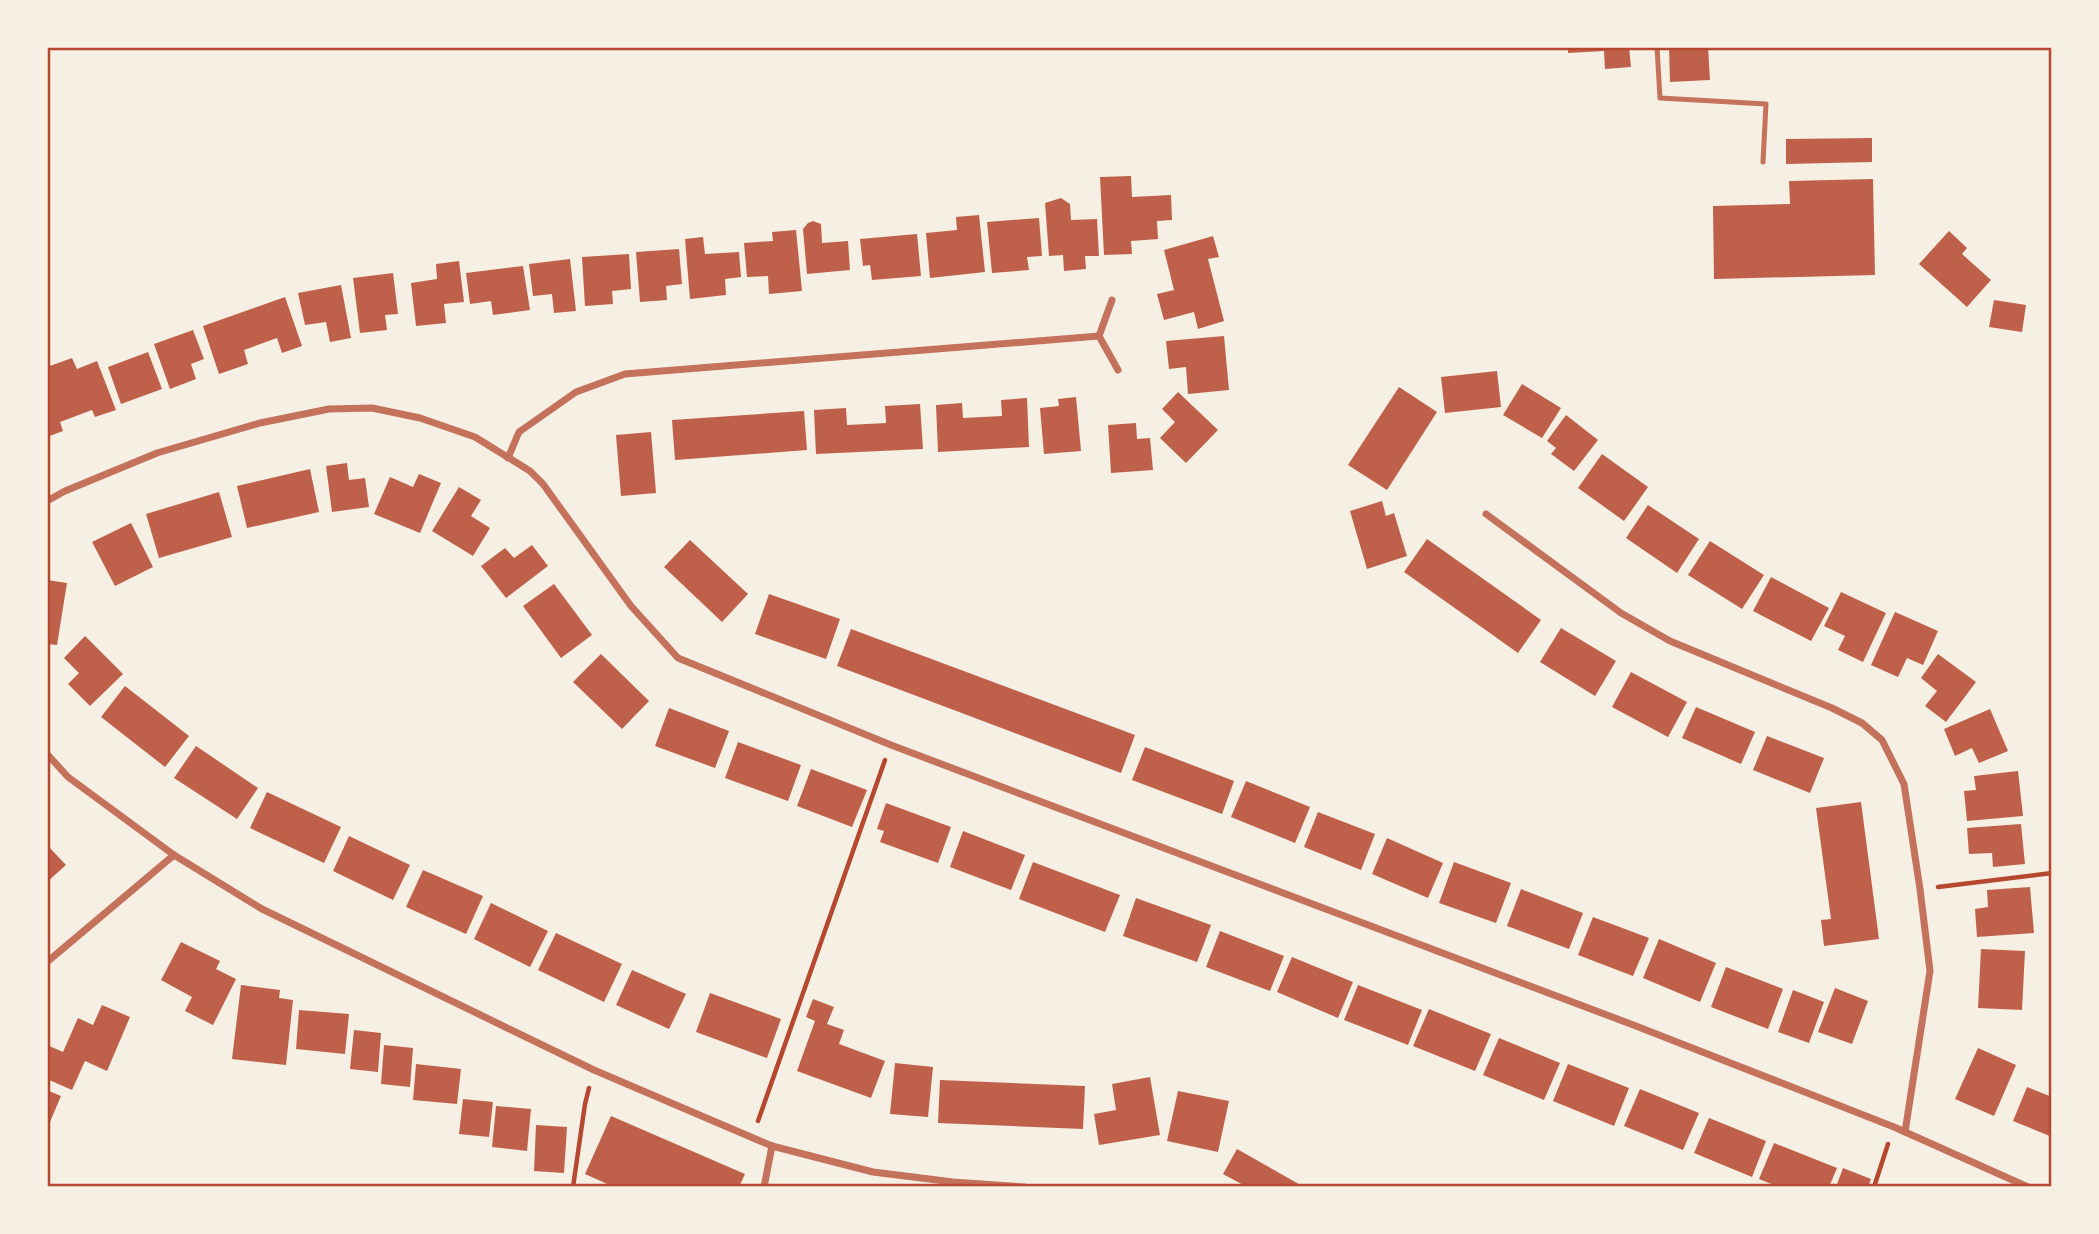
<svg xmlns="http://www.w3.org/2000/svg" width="2099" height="1234" font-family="'Alegreya Sans',sans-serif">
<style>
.building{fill:#bf614a}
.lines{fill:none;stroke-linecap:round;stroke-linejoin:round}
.path{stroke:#b5482f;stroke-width:4.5}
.service{stroke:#c5725c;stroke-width:5}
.minor{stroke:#c5725c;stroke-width:7}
.neatline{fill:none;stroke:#b5482f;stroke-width:2.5}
</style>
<rect width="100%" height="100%" fill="#f6efe4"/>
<g class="building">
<polygon points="1568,47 1629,47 1631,67 1605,69 1604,51 1568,53"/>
<polygon points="1669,47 1708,47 1710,80 1670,82"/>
<polygon points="1872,138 1872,162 1786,164 1786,139"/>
<polygon points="1131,176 1132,197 1171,195 1172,220 1157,221 1158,239 1131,241 1132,254 1104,255 1100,177"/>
<polygon points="1873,179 1875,275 1714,279 1713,206 1790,204 1789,181"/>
<polygon points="1061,198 1070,204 1071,220 1097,219 1099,256 1085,256 1086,269 1064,271 1063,255 1049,256 1045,203"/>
<polygon points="979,215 985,272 930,278 926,233 957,230 956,217"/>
<polygon points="1039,218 1042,256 1027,257 1029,270 992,273 987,222"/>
<polygon points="813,221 821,224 822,243 848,241 850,270 807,274 803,229 808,223"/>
<polygon points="796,230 802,291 769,294 768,276 747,277 744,243 773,241 772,232"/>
<polygon points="1949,231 1967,248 1962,254 1991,280 1967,307 1919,264"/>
<polygon points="917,234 921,276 872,280 870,265 863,266 860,239"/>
<polygon points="1213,236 1219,257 1208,259 1224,321 1198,329 1194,312 1164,320 1157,294 1174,290 1164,250"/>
<polygon points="703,237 705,254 739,252 741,277 725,279 726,295 690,299 685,239"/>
<polygon points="679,249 682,284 666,286 667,300 640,302 636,252"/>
<polygon points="629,254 631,289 612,291 613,304 585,306 582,257"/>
<polygon points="570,259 576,311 554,313 552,294 533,296 529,264"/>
<polygon points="459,261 464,302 444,304 446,323 416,326 411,283 437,279 436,264"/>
<polygon points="523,266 530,310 493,315 491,301 470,304 466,273"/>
<polygon points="393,273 398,314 385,315 387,330 360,333 353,278"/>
<polygon points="341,285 351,338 330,342 326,322 305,325 298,293"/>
<polygon points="285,297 302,346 282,353 277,338 244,350 248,364 219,374 203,326"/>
<polygon points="1994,300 2026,305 2022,332 1989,327"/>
<polygon points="193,330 204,359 191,364 196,379 170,389 154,344"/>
<polygon points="1224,336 1229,390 1188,394 1186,367 1169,369 1166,341"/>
<polygon points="148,352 162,389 121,404 108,367"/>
<polygon points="72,358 77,369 97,361 116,410 95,417 92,410 60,422 63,431 47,437 47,367"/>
<polygon points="1497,371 1501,407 1445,413 1441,377"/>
<polygon points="1522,384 1561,408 1542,438 1503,415"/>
<polygon points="1399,387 1437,412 1387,490 1348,465"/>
<polygon points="1178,392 1218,430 1186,463 1160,438 1175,422 1162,409"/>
<polygon points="1076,397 1081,451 1044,454 1040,408 1059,406 1058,399"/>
<polygon points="1027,398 1029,447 938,452 936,405 962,403 963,418 1002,416 1001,400"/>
<polygon points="920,404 923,449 816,454 814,410 846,408 847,425 886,423 885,406"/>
<polygon points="804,411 807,450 675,460 672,420"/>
<polygon points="1566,415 1598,440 1574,471 1551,454 1556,448 1547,441"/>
<polygon points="1136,423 1137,439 1150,438 1153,470 1111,473 1108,425"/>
<polygon points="651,432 656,493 621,496 616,435"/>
<polygon points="1602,454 1648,487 1624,521 1578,488"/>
<polygon points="347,463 349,480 365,478 369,507 332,512 326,466"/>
<polygon points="310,469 319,512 247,528 237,486"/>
<polygon points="419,474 441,483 420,533 374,514 390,477 413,487"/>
<polygon points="459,487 481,500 471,516 490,528 473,556 432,531"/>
<polygon points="219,492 232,537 159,558 146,514"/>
<polygon points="1382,501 1386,516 1394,513 1407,556 1367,569 1350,511"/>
<polygon points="1648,505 1699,539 1677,573 1626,538"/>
<polygon points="131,523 153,567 115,586 92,542"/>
<polygon points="1427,539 1541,620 1518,653 1404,572"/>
<polygon points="690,540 748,594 722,622 664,567"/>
<polygon points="1710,541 1764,575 1742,609 1688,575"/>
<polygon points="532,545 548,566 506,598 481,566 505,548 514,558"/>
<polygon points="1771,577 1829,608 1811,641 1753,611"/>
<polygon points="47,580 67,583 57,645 47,644"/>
<polygon points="554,584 592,635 561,658 523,606"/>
<polygon points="1841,592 1886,613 1863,662 1838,650 1845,636 1824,626"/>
<polygon points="769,594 840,619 826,659 755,634"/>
<polygon points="1895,612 1938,631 1923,665 1907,658 1898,677 1871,665"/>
<polygon points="1561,628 1616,661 1595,696 1540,662"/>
<polygon points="851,629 1135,735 1121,773 837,666"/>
<polygon points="85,636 123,674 90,706 68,684 79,673 64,658"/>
<polygon points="601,654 649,701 622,729 573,682"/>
<polygon points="1938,654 1976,682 1946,722 1925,706 1937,691 1921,678"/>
<polygon points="1631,672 1687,702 1668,737 1612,707"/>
<polygon points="125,686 189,736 165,767 101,717"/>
<polygon points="1696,707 1755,732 1741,764 1682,738"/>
<polygon points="669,708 729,731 715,768 655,746"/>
<polygon points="1990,709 2008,751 1979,763 1972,748 1955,756 1944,729"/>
<polygon points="1767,736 1824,758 1810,793 1753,770"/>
<polygon points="738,742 801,765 788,801 725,778"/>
<polygon points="196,746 258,788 237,819 174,778"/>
<polygon points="1145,747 1234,781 1222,814 1132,780"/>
<polygon points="811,769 867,790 852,827 797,806"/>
<polygon points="2018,771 2023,816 1967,821 1964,791 1976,790 1974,776"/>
<polygon points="1246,781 1310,807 1295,843 1231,817"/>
<polygon points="267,792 341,827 324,863 250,828"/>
<polygon points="1861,802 1879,939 1824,946 1821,920 1831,919 1816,808"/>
<polygon points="886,803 951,827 938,863 880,842 884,831 877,829"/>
<polygon points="1318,812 1375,834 1361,870 1304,847"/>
<polygon points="2021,824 2025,864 1993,867 1992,853 1969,854 1967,828"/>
<polygon points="963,831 1025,855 1011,890 950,867"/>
<polygon points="349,836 410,865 393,900 333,871"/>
<polygon points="1387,838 1443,863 1428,898 1372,874"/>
<polygon points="47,845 66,865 47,882"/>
<polygon points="1033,862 1120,895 1105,932 1019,899"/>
<polygon points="1454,862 1511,883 1496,923 1439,903"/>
<polygon points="423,870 483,896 466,934 406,907"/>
<polygon points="2030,887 2034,933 1977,937 1975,909 1988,907 1987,890"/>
<polygon points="1521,889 1583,913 1569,949 1507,926"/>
<polygon points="1136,898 1211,925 1197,962 1123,936"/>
<polygon points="491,903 548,931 530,967 474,939"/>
<polygon points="1593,917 1649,938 1633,976 1578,955"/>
<polygon points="1220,931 1284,956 1270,991 1206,967"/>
<polygon points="556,933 622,964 604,1002 538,970"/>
<polygon points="1659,939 1716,963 1700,1002 1643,978"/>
<polygon points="181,942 220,961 216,969 236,979 213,1025 185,1011 192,997 161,980"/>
<polygon points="1981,949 2025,951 2022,1010 1978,1008"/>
<polygon points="1292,957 1353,982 1338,1018 1277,992"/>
<polygon points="1726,967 1783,989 1768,1029 1711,1007"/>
<polygon points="632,970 686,994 669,1029 616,1005"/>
<polygon points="241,985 280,990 279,998 293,1000 286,1065 232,1059"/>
<polygon points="1358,985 1422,1010 1408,1045 1344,1020"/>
<polygon points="1835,988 1868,1001 1852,1044 1818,1032"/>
<polygon points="1793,990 1824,1002 1809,1043 1778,1032"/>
<polygon points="710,993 781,1019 767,1058 696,1032"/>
<polygon points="813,999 834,1007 827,1024 844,1030 839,1044 885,1061 871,1098 797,1071 815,1021 806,1017"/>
<polygon points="102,1005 130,1017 107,1071 85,1061 72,1090 47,1079 47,1045 63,1052 78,1018 93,1025"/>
<polygon points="1429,1009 1491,1034 1475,1071 1413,1046"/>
<polygon points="299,1010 349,1014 345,1054 296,1049"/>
<polygon points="354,1030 381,1033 378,1072 350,1069"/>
<polygon points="1499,1038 1560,1063 1544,1100 1483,1075"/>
<polygon points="384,1045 413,1048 410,1087 381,1084"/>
<polygon points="1978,1048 2016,1065 1994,1116 1955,1099"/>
<polygon points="895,1063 933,1067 928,1117 890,1114"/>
<polygon points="416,1064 461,1069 457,1104 413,1100"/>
<polygon points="1568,1064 1629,1088 1614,1126 1553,1101"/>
<polygon points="1150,1077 1160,1135 1099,1145 1094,1114 1116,1110 1112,1084"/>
<polygon points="940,1080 1085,1086 1083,1129 938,1123"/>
<polygon points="2027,1087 2052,1097 2052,1137 2013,1121"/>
<polygon points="1640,1089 1699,1113 1683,1150 1624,1126"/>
<polygon points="47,1090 61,1096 47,1129"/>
<polygon points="1178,1091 1229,1101 1218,1152 1167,1141"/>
<polygon points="463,1099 493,1102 489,1137 459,1134"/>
<polygon points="496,1106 531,1109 527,1151 492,1147"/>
<polygon points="611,1116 745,1174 739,1187 614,1187 585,1174"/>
<polygon points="1709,1118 1766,1141 1752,1177 1694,1153"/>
<polygon points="536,1125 567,1127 564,1173 534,1171"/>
<polygon points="1774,1143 1837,1168 1829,1187 1779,1187 1759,1179"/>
<polygon points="1237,1149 1304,1187 1247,1187 1223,1174"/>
<polygon points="1843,1168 1871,1179 1868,1187 1836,1187"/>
</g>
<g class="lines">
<g class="path">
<polyline points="1938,887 2052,873"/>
<polyline points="758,1121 885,760"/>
<polyline points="573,1187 585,1104 589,1088"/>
<polyline points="1874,1187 1888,1144"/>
</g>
<polyline class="service" points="1657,47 1660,98 1766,104 1763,162"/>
<g class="minor">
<polyline points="1112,300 1099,336 1118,370"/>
<polyline points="508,458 519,432 576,392 625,374 1099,336"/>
<polyline points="47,501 65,491 157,453 260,423 329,409 372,408 420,418 475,437 530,471 543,484 631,606 678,658 891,745 1636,1026 1894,1127 2028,1187"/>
<polyline points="1486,514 1621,613 1670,641 1832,708 1862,723 1882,740 1904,784 1920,889 1930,971 1905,1132"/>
<polyline points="47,754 68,777 174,855 262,909 594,1070 772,1146 873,1172 953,1182 1024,1187"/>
<polyline points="47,962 174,855"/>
<polyline points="764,1187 772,1146"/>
</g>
</g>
<rect width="2099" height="1234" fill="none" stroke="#f6efe4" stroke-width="98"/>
<rect x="49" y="49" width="2001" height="1136" class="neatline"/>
</svg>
